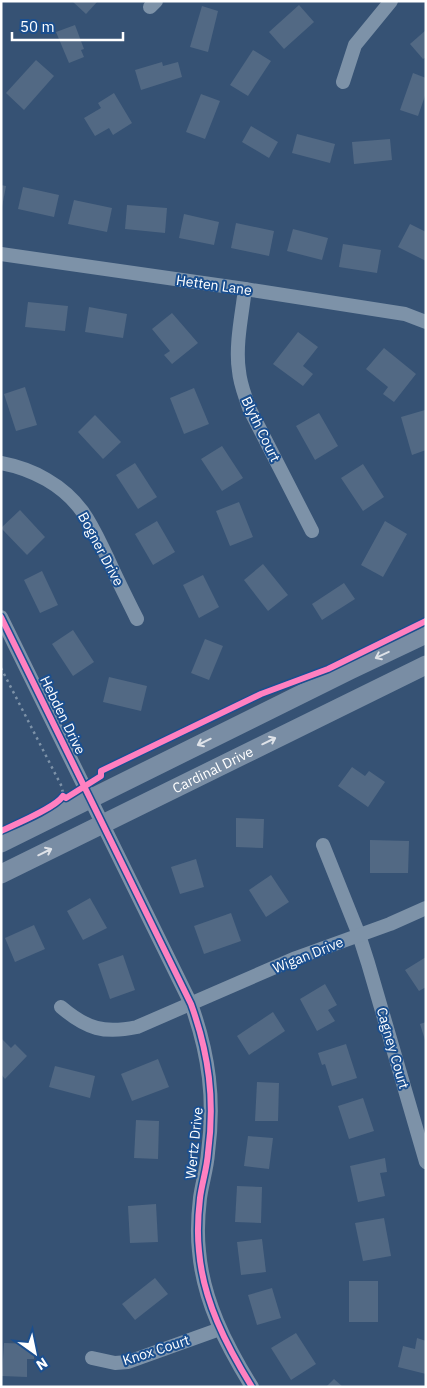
<svg xmlns="http://www.w3.org/2000/svg" width="427" height="1388" font-family="'IBM Plex Sans',sans-serif">
<style>
.building{fill:#526984}
.lines{fill:none;stroke-linecap:round;stroke-linejoin:round}
.path{stroke:#7d92a8;stroke-width:2.5;stroke-dasharray:2.5 4;stroke-linecap:butt}
.street{stroke:#7d92a8;stroke-width:14}
.secondary{stroke:#798da4;stroke-width:19}
.cycleway-casing{stroke:#1b4f8f;stroke-width:9}
.cycleway{stroke:#ff80c0;stroke-width:6}
.oneway{stroke:#dee2e8}
.labels{text-anchor:middle;stroke-width:4;stroke-linejoin:round;paint-order:stroke}
.street-label{font-size:14px;fill:#fff;stroke:#1b4f8f}
</style>
<rect width="100%" height="100%" fill="#365274"/>
<g class="building">
<polygon points="72,1 98,1 86,14"/>
<polygon points="299,5 314,22 284,49 269,32"/>
<polygon points="202,6 218,11 208,52 190,47"/>
<polygon points="75,25 84,49 81,50 84,57 69,63 56,32"/>
<polygon points="426,30 426,57 423,59 410,44"/>
<polygon points="253,50 271,61 248,96 230,85"/>
<polygon points="36,60 54,76 24,110 6,93"/>
<polygon points="162,62 163,66 178,62 182,77 141,90 135,70"/>
<polygon points="413,73 426,78 426,93 418,116 400,110"/>
<polygon points="114,93 132,123 113,135 109,128 95,136 84,118 101,108 98,103"/>
<polygon points="201,94 220,101 205,139 186,132"/>
<polygon points="251,126 278,142 269,158 242,142"/>
<polygon points="297,134 335,144 330,163 292,153"/>
<polygon points="390,139 392,160 354,164 352,142"/>
<polygon points="1,185 6,186 2,207 1,207"/>
<polygon points="23,187 59,195 54,217 18,209"/>
<polygon points="74,200 112,208 107,232 68,224"/>
<polygon points="127,205 167,208 165,233 125,229"/>
<polygon points="184,214 219,222 214,245 179,238"/>
<polygon points="236,223 274,231 269,256 231,248"/>
<polygon points="410,224 426,232 426,261 398,247"/>
<polygon points="293,229 328,238 322,260 287,251"/>
<polygon points="343,244 381,250 377,273 339,267"/>
<polygon points="28,302 68,306 65,331 25,327"/>
<polygon points="89,307 127,314 123,338 85,332"/>
<polygon points="172,313 198,343 172,364 164,355 170,351 152,329"/>
<polygon points="298,332 318,347 303,366 313,374 303,386 273,364"/>
<polygon points="384,348 416,374 394,402 383,394 388,387 366,369"/>
<polygon points="25,387 37,425 16,431 4,394"/>
<polygon points="194,388 209,424 184,434 170,398"/>
<polygon points="425,410 426,450 412,455 401,417"/>
<polygon points="319,413 338,446 315,460 296,426"/>
<polygon points="95,415 121,442 103,459 78,432"/>
<polygon points="222,446 243,478 222,491 201,459"/>
<polygon points="135,463 157,497 138,509 116,475"/>
<polygon points="363,464 384,497 363,511 341,478"/>
<polygon points="239,502 253,537 230,546 216,511"/>
<polygon points="20,510 45,537 27,555 1,528"/>
<polygon points="157,521 175,552 153,565 135,534"/>
<polygon points="385,521 407,534 383,577 361,565"/>
<polygon points="263,564 288,595 268,611 244,580"/>
<polygon points="42,571 58,605 40,613 24,580"/>
<polygon points="203,575 219,607 199,618 183,585"/>
<polygon points="344,583 355,599 322,620 312,604"/>
<polygon points="73,630 94,662 73,676 52,644"/>
<polygon points="205,639 223,646 209,680 191,673"/>
<polygon points="109,677 147,686 141,711 103,702"/>
<polygon points="352,767 365,776 369,771 385,782 368,807 338,786"/>
<polygon points="236,818 264,819 263,848 236,847"/>
<polygon points="370,840 409,841 408,873 370,873"/>
<polygon points="196,859 204,887 180,894 171,867"/>
<polygon points="271,875 289,902 266,917 249,890"/>
<polygon points="90,898 107,928 83,940 67,911"/>
<polygon points="231,913 241,941 204,954 194,926"/>
<polygon points="34,925 45,949 15,962 5,938"/>
<polygon points="123,955 135,990 110,999 98,964"/>
<polygon points="426,957 426,987 419,991 405,970"/>
<polygon points="325,984 337,1005 328,1010 335,1021 317,1031 300,999"/>
<polygon points="273,1012 285,1031 249,1055 237,1036"/>
<polygon points="426,1022 426,1040 425,1040 420,1024"/>
<polygon points="1,1038 11,1048 15,1044 27,1056 5,1079 1,1074"/>
<polygon points="346,1044 357,1078 332,1086 325,1064 322,1065 318,1053"/>
<polygon points="158,1059 169,1087 132,1101 121,1074"/>
<polygon points="55,1066 95,1076 90,1098 49,1087"/>
<polygon points="257,1082 279,1083 278,1121 255,1121"/>
<polygon points="363,1098 374,1131 349,1139 338,1106"/>
<polygon points="136,1120 159,1121 158,1159 134,1158"/>
<polygon points="248,1136 273,1138 269,1169 244,1166"/>
<polygon points="385,1158 387,1172 380,1173 385,1196 358,1202 350,1166"/>
<polygon points="237,1186 262,1187 261,1223 235,1222"/>
<polygon points="156,1204 158,1242 130,1243 128,1206"/>
<polygon points="384,1218 391,1256 363,1261 355,1223"/>
<polygon points="262,1239 266,1272 241,1275 237,1242"/>
<polygon points="155,1278 168,1294 135,1320 122,1304"/>
<rect x="349" y="1281" width="29" height="41"/>
<polygon points="272,1288 281,1318 257,1325 248,1295"/>
<polygon points="296,1333 316,1364 291,1380 271,1348"/>
<polygon points="417,1338 426,1341 426,1374 398,1367 403,1346 415,1349"/>
<polygon points="4,1343 35,1344 34,1359 27,1359 27,1377 2,1376"/>
<polygon points="334,1379 343,1387 326,1387"/>
</g>
<g class="lines">
<polyline class="path" points="1,668 62,787 63,795"/>
<g class="street">
<polyline points="150,7 156,1"/>
<polyline points="343,82 355,45 391,1"/>
<polyline points="1,254 245,289 405,314 426,322"/>
<path d="M245 289C242 314 235 346 239 371 240 384 245 395 249 408L312 531"/>
<path d="M1 463C33 469 63 485 82 511 93 526 100 543 108 559 117 579 127 599 137 619"/>
<path d="M1 617 191 1004C209 1054 215 1100 208 1153 207 1168 202 1183 200 1198 198 1215 197 1233 199 1251 203 1300 226 1345 252 1387"/>
<polyline points="323,845 359,935 368,963 426,1162"/>
<path d="M61 1007C87 1029 104 1034 137 1027L296 958 390 924 426 908"/>
<polyline points="92,1358 115,1363 128,1362 220,1329"/>
</g>
<g class="secondary">
<polyline points="1,843 350,670 426,634"/>
<path id="s1" d="M1 874 426 665"/>
</g>
<defs>
<g id="cycleway">
<path d="M1 617 191 1004C209 1054 215 1100 208 1153 207 1168 202 1183 200 1198 198 1215 197 1233 199 1251 203 1300 226 1345 252 1387"/>
<path d="M1 831C16 824 55 808 63 796L66 798 101 776V771L261 694 328 669 426 621"/>
</g>
</defs>
<use href="#cycleway" class="cycleway-casing"/>
<use href="#cycleway" class="cycleway"/>
</g>
<defs><path id="oneway-shaft" d="M-6 0H5M1.5-3L5.5 0L1.5 3" fill="none" stroke-width="1.6" stroke-linecap="round" stroke-linejoin="round" transform="scale(1.25)"/></defs>
<g class="oneway">
<use href="#oneway-shaft" transform="translate(382 655) rotate(155)"/>
<use href="#oneway-shaft" transform="translate(269 741) rotate(-26)"/>
<use href="#oneway-shaft" transform="translate(204 742) rotate(154)"/>
<use href="#oneway-shaft" transform="translate(45 852) rotate(-26)"/>
</g>
<g class="labels">
<g class="street-label">
<text transform="translate(214 285) rotate(8)" y="5">Hetten Lane</text>
<text transform="translate(261 429) rotate(64)" y="5">Blyth Court</text>
<text transform="translate(101 549) rotate(62)" y="5">Bogner Drive</text>
<text transform="translate(63 715) rotate(64)" y="5">Hebden Drive</text>
<text dy="5" stroke="none"><textPath href="#s1" startOffset="236">Cardinal Drive</textPath></text>
<text transform="translate(308 955) rotate(-22)" y="5">Wigan Drive</text>
<text transform="translate(393 1048) rotate(74)" y="5">Cagney Court</text>
<text transform="translate(194 1143) rotate(-84)" y="5">Wertz Drive</text>
<text transform="translate(156 1350) rotate(-18)" y="5">Knox Court</text>
</g>
</g>
<rect width="427" height="1388" fill="none" stroke="#ffffff" stroke-width="5"/>
<g transform="translate(35 1353) rotate(147)" stroke="#1b4f8f" stroke-width="4" paint-order="stroke">
<path d="M0-4L9 19L0 12L-9 19Z" fill="#ffffff"/>
<text y="-8" font-size="14" font-weight="bold" text-anchor="middle" fill="#ffffff">N</text>
</g>
<path d="M12 32v8h111v-8" fill="none" stroke="#ffffff" stroke-width="2.5"/>
<text x="20" y="32" font-size="15" fill="#ffffff" stroke="#1b4f8f" stroke-width="4" paint-order="stroke">50 m</text>
</svg>
